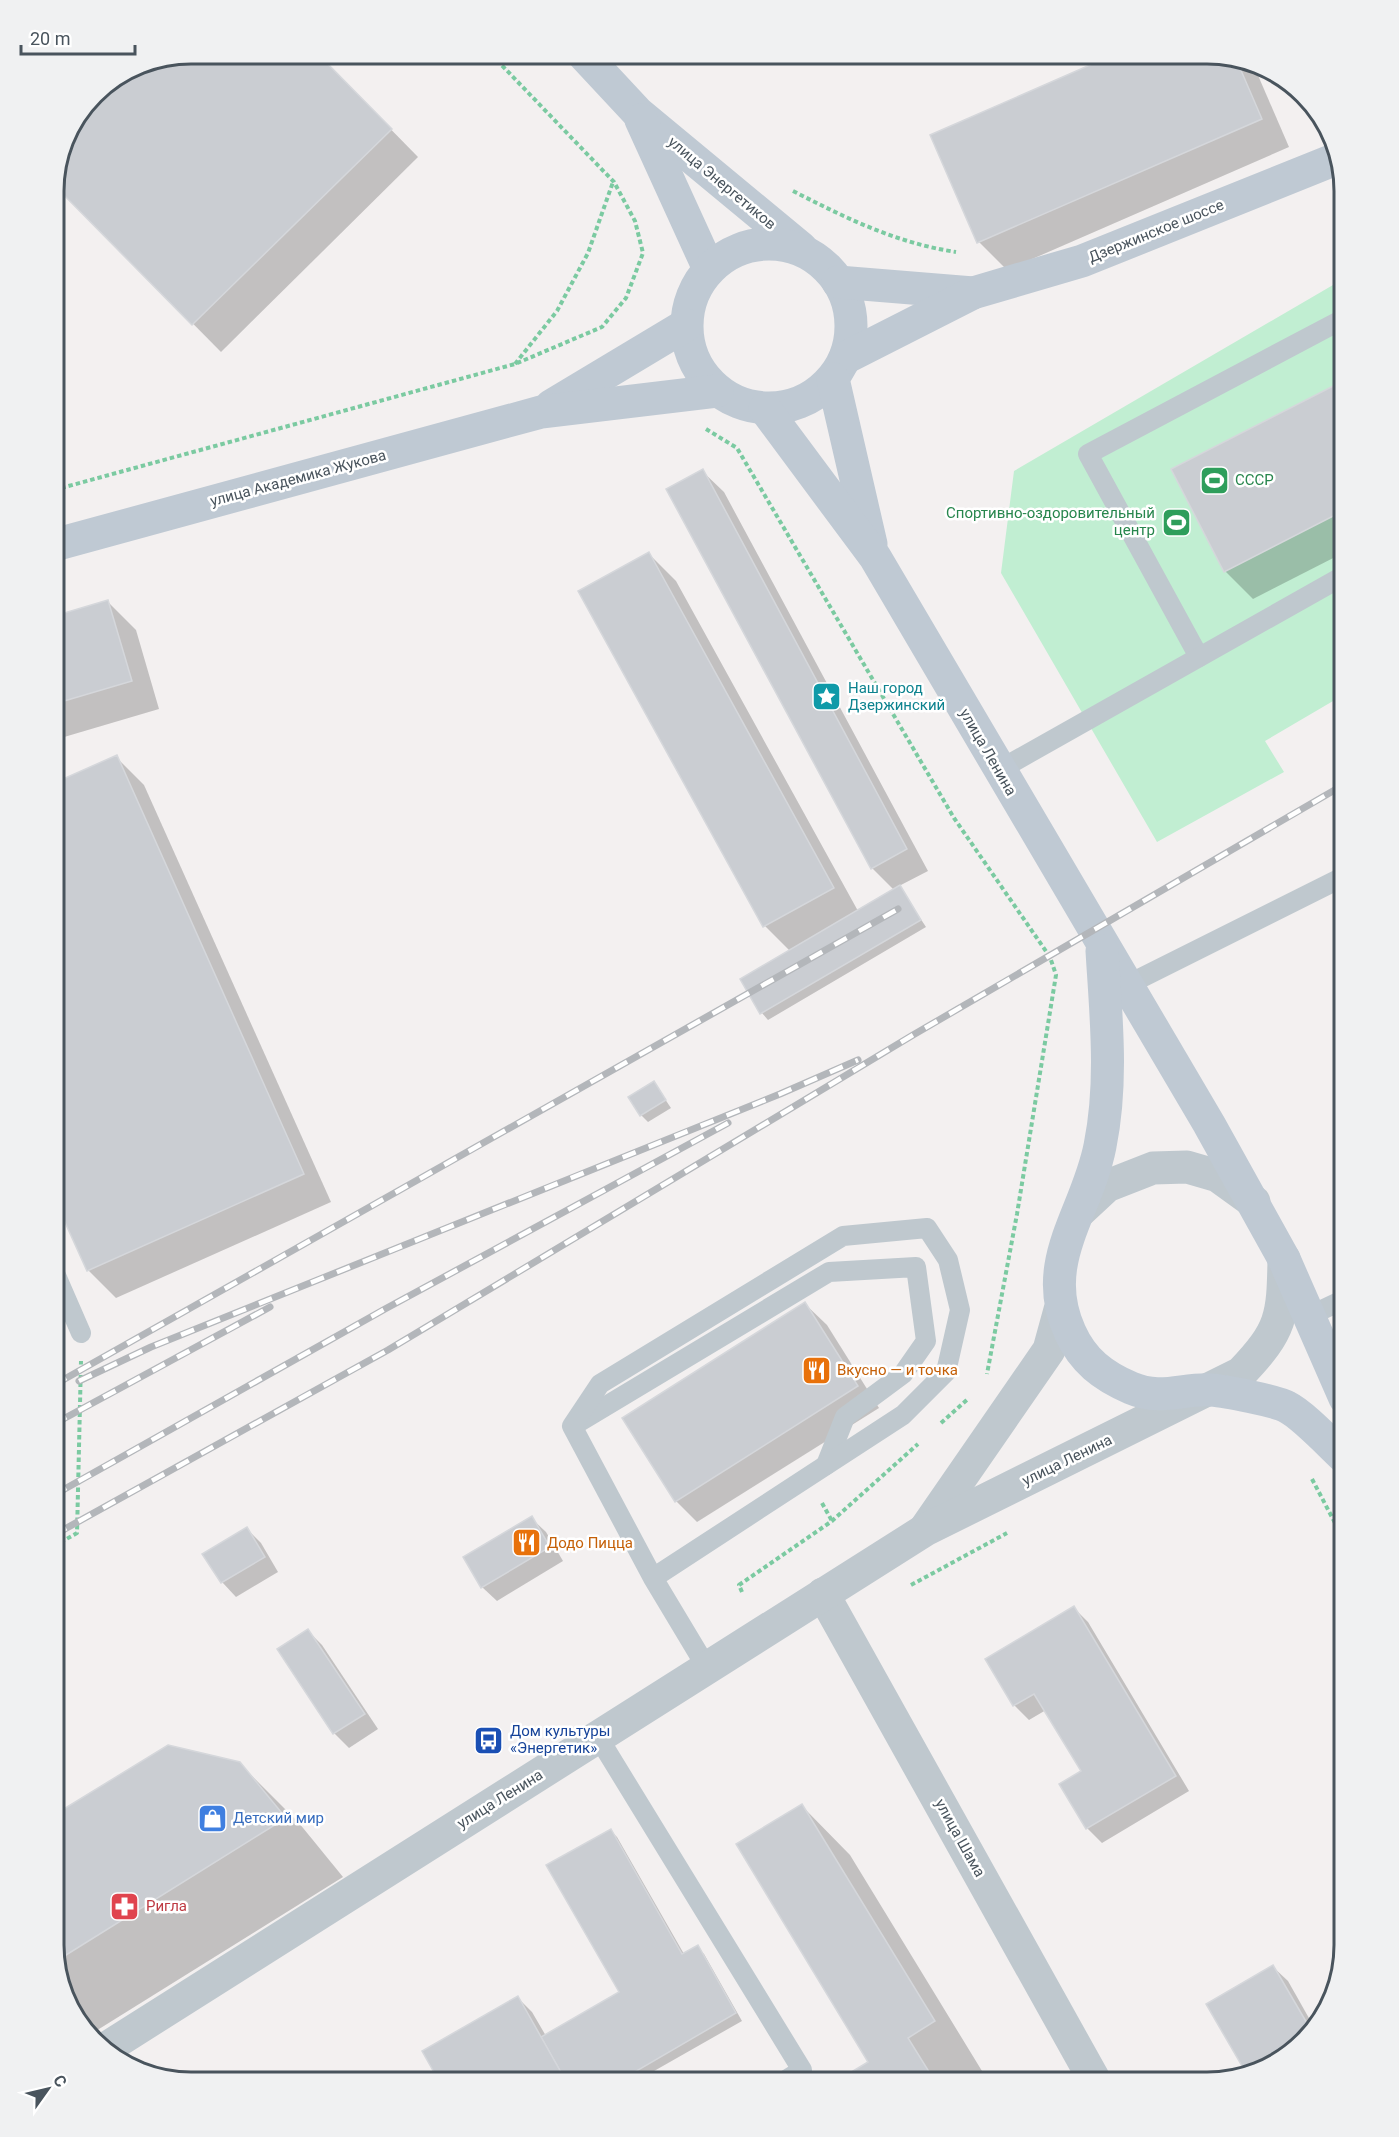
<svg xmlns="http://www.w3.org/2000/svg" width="1399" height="2137" font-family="Roboto,sans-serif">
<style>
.green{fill:#c1eed2}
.shadow{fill:#0003}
.building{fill:#cacdd2;stroke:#d5d7db;stroke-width:1.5}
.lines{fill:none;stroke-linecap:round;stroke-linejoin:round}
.path{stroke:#7bcaa1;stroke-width:4;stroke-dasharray:4.5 3;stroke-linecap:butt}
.service{stroke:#bfc8ce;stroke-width:20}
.minor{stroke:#bfc8ce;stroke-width:33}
.tertiary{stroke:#bfc8ce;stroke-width:33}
.secondary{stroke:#bfc9d3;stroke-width:33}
.rail-casing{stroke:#b3b6ba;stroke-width:7}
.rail{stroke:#fff;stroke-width:4.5;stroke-dasharray:14;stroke-linecap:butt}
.labels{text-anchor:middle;stroke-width:5;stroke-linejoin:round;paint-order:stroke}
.street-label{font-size:15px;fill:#49545d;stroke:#fff}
.leisure-label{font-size:15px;fill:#27864d;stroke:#fff;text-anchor:start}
.culture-label{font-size:15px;fill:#0d838f;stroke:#fff;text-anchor:start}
.food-label{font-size:15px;fill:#c56008;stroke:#fff;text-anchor:start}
.transit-label{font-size:15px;fill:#164399;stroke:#fff;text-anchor:start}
.shop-label{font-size:15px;fill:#366cbe;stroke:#fff;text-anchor:start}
.health-label{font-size:15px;fill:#be3a42;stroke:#fff;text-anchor:start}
.rim{fill:none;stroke:#49545d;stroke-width:3}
</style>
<rect width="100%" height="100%" fill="#f3f0f0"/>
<polygon class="green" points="1345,278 1345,694 1265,741 1284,772 1157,842 1001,573 1014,471"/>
<g class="shadow">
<polygon points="192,54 317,54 418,157 221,352 54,183 65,139 95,94 139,64"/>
<polygon points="1216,54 1254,66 1289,147 1007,270 979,242"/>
<polygon points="1345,381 1345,552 1253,599 1225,571 1173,469"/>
<polygon points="702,471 724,492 928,871 899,886 926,927 768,1020 762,1013 790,951 765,926 580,591 649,554 676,581 858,911 894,890 872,868"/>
<polygon points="108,602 136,630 159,709 54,740 54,618"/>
<polygon points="116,757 144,785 331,1202 116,1298 88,1270"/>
<polygon points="654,1083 671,1108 648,1122 641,1115"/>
<polygon points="805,1304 827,1325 879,1408 697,1522 676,1501"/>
<polygon points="531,1518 546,1532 563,1561 497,1601 482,1587"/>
<polygon points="247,1529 261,1543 278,1572 236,1597 222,1582 204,1554"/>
<polygon points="1074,1608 1088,1622 1189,1791 1102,1843 1087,1828 1061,1784 1083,1772 1046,1710 1029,1720 1014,1705 987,1659"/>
<polygon points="308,1631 322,1645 378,1729 349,1748 334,1733 279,1650"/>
<polygon points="240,1764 299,1823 343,1877 91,2034 72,2014 54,1946"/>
<polygon points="802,1806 850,1855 982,2071 962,2083 849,2083 870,2062"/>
<polygon points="611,1831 617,1837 684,1954 697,1947 704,1954 742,2021 633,2083 441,2083 518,1998 532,2012 546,2036 621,1993"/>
<polygon points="1273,1967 1288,1981 1314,2027 1276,2065"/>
</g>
<g class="building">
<polygon points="192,54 318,54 392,129 192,325 54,185 65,139 95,94 139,64"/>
<polygon points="1115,54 1216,54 1237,61 1262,119 977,243 930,135"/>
<polygon points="1345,380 1345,510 1224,572 1171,469"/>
<polygon points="703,469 907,849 871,869 666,489"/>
<polygon points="649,552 834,888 763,927 578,591"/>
<polygon points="108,600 132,681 54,704 54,616"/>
<polygon points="117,755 304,1174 87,1271 54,1198 54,783"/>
<polygon points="900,885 921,920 760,1014 740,979"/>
<polygon points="654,1081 666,1100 640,1116 628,1097"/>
<polygon points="805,1302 858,1386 675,1502 622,1418"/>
<polygon points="532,1516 550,1547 481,1588 463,1557"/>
<polygon points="247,1527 265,1557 221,1583 202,1554"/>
<polygon points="1074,1606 1176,1776 1086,1829 1059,1784 1081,1771 1034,1694 1013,1706 985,1659"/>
<polygon points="308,1629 365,1714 333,1734 277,1649"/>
<polygon points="168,1745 240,1762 286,1818 58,1960 54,1946 54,1815"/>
<polygon points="802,1804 935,2021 908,2038 936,2083 847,2083 843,2077 868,2062 736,1844"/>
<polygon points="611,1829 682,1954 698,1945 736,2013 626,2077 629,2083 567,2083 541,2037 619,1992 546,1865"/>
<polygon points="1273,1965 1311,2030 1276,2065 1246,2073 1206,2004"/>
<polygon points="518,1996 567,2083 440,2083 422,2051"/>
</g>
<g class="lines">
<g class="path">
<path d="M793 191C846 218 896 243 956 252"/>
<polyline points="515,364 557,311 588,253 613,182"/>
<polyline points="706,429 737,448 954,818 1050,957 1056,975 1017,1214 987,1374"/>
<polyline points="54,490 515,364 602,327 626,298 643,253 635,221 614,182 491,54"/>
<polyline points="941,1423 969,1398"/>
<polyline points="1312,1479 1345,1542"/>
<polyline points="822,1503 832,1521"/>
<polyline points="54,1546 77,1533 81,1361"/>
<polyline points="911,1585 1007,1533"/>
<polyline points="742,1592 739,1585 832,1521 918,1444"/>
</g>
<g class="service">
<polyline points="1199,657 1088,454 1345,318"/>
<polyline points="999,770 1345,575"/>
<polyline points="1125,986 1345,876"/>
<polyline points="54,1271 81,1333"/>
<polyline points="1309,1316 1345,1299"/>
<polyline points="576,1424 829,1272 916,1267 926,1341 903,1374 845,1417 826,1465"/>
<polyline points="653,1578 903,1415 946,1372 960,1310 948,1260 927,1228 843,1236 600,1384 572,1426 653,1578 707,1668"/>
<polyline points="598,1737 802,2070 781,2083"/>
</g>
<polyline class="minor" points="823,1594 1096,2083"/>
<g class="tertiary">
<polyline points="1079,1212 1107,1186 1153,1168 1187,1167 1218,1176 1254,1202"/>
<polyline points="926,1528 1049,1350 1060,1310"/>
<path d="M105 2049 925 1530 1241 1373C1282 1330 1283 1317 1284 1259"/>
</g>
<g class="secondary">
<polyline points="583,54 638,113 801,248"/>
<polyline points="641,120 709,269"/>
<circle cx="769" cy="326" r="82"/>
<polyline points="838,282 973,293"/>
<polyline points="845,358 973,293 1082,261 1336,159"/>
<polyline points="833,379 871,544"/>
<polyline points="551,406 686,325"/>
<polyline points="765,409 875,557 1209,1124 1284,1259 1345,1398"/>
<polyline points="54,545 541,412 717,391"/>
<path d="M1102 951C1106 1016 1113 1082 1100 1146 1087 1213 1038 1262 1070 1332 1083 1361 1103 1376 1131 1388 1161 1401 1183 1388 1211 1390 1225 1391 1276 1401 1287 1407 1303 1415 1330 1444 1345 1458"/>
</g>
<defs>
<g id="rail">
<polyline points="79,1381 151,1347 780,1094 858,1060"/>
<polyline points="54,1385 898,909"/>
<polyline points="54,1424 270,1307"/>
<polyline points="54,1495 385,1309 728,1123"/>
<polyline points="54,1535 388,1350 913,1035 1345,784"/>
</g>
</defs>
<use href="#rail" class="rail-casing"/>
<use href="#rail" class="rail"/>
</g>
<defs>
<symbol id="stadium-square" viewBox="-11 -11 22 22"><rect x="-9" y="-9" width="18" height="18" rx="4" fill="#2e9e5b" stroke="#fff"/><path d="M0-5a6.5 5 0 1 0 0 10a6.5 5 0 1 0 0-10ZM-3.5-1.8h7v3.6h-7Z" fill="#fff"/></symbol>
<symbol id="sight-square" viewBox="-11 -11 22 22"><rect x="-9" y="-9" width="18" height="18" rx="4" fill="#0f9aa8" stroke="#fff"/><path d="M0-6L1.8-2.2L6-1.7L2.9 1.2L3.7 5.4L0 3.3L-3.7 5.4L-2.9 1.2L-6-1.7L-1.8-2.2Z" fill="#fff"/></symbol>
<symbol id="restaurant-square" viewBox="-11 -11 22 22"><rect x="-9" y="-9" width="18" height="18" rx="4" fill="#e8710a" stroke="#fff"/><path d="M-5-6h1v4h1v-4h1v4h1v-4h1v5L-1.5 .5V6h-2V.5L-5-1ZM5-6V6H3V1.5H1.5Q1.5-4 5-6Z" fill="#fff"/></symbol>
<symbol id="bus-square" viewBox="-11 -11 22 22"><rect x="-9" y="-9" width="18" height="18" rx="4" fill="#1a4fb4" stroke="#fff"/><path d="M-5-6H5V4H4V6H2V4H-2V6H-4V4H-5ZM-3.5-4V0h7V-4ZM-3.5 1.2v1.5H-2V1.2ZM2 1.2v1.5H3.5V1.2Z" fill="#fff"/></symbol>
<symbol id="shop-square" viewBox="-11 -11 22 22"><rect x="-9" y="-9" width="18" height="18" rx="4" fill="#3f7fe0" stroke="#fff"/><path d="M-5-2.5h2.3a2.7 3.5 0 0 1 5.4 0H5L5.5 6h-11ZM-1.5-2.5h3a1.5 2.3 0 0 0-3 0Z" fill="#fff"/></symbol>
<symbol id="pharmacy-square" viewBox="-11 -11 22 22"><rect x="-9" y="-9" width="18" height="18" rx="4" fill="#e0444e" stroke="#fff"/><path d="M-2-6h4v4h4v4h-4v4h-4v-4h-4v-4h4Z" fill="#fff"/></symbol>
</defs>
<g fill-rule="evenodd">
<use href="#stadium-square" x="1198" y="464" width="33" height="33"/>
<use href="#stadium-square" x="1160" y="506" width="33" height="33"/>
<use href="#sight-square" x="810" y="680" width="33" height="33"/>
<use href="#restaurant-square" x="800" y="1354" width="33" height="33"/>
<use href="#restaurant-square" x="510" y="1526" width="33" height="33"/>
<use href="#bus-square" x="472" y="1724" width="33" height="33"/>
<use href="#shop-square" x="196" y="1802" width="33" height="33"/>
<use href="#pharmacy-square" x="108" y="1890" width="33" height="33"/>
</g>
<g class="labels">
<g class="street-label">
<text transform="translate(722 183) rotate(40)" y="5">улица Энергетиков</text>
<text transform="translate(1156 231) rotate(-22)" y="5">Дзержинское шоссе</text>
<text transform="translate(298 478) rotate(-15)" y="5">улица Академика Жукова</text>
<text transform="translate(988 752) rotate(60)" y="5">улица Ленина</text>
<text transform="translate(1067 1460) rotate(-26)" y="5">улица Ленина</text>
<text transform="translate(500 1799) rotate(-32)" y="5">улица Ленина</text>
<text transform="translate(960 1838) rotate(61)" y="5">улица Шама</text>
</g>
<g class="leisure-label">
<text x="1235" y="485">СССР</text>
<text x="1155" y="518" text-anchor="end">Спортивно-оздоровительный<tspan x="1155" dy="17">центр</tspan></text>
</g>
<g class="culture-label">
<text x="848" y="693">Наш город<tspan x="848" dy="17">Дзержинский</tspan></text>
</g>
<g class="food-label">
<text x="837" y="1375">Вкусно — и точка</text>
<text x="547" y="1548">Додо Пицца</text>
</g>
<g class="transit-label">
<text x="510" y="1736">Дом культуры<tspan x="510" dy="17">«Энергетик»</tspan></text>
</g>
<g class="shop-label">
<text x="233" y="1823">Детский мир</text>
</g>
<g class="health-label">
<text x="146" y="1911">Ригла</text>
</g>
</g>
<path d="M0 0H1399V2137H0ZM191 64H1207A127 127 0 0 1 1334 191V1945A127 127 0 0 1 1207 2072H191A127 127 0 0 1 64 1945V191A127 127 0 0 1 191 64Z" fill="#f0f1f2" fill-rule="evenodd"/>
<path class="rim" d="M191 64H1207A127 127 0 0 1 1334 191V1945A127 127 0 0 1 1207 2072H191A127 127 0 0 1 64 1945V191A127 127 0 0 1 191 64Z"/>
<g transform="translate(48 2089) rotate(56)" stroke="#ffffff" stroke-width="4.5" paint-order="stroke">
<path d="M0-4.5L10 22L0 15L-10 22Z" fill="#49545d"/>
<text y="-9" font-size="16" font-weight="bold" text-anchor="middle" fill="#49545d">С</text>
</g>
<path d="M21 45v9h114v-9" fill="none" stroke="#49545d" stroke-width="3"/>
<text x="30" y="45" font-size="18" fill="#49545d" stroke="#ffffff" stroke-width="4.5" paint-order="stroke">20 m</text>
</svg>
